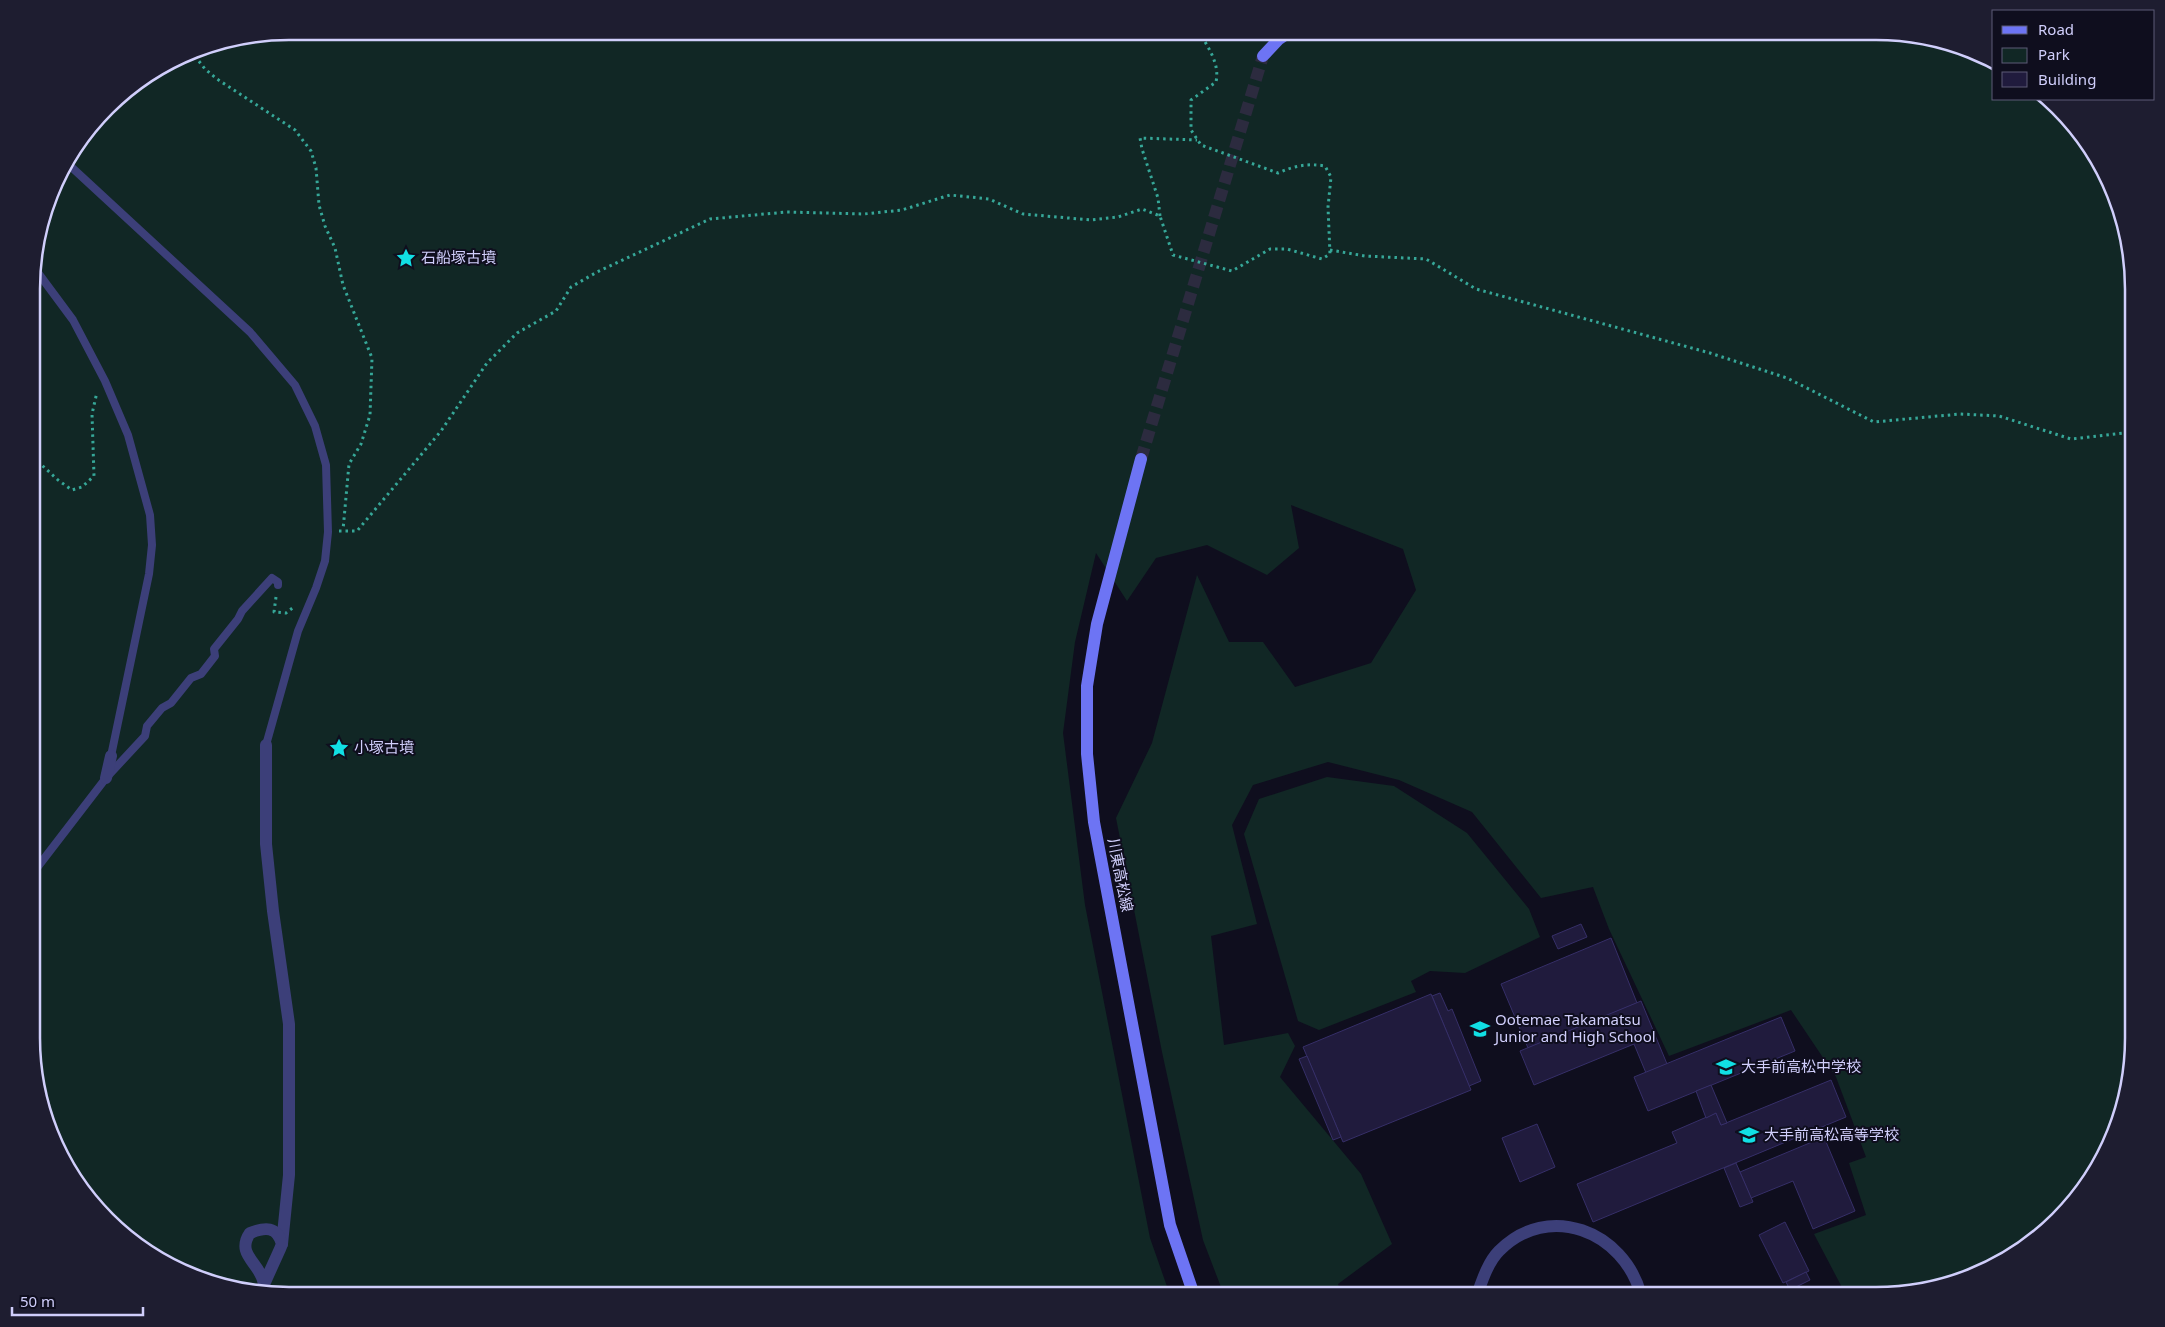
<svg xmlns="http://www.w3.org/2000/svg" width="2165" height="1327" font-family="'Noto Sans','Noto Sans JP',sans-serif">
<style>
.green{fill:#112725}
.building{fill:#201b3d;stroke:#362f68}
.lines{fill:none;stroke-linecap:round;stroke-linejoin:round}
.secondary-tunnel{stroke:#2c2b3f;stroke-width:12;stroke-dasharray:12 6;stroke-linecap:butt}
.path{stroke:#36a798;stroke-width:3;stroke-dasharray:2.5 4;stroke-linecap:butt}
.service{stroke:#3c3f79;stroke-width:8}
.minor{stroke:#3c3f79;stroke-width:12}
.secondary{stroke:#6d74f4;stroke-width:12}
.labels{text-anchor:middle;stroke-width:4;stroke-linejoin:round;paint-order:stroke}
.poi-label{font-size:15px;fill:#d0cefb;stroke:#0f0e1e;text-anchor:start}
.street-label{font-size:15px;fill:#d0cefb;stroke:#0f0e1e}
.rim{fill:none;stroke:#d0cefb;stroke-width:2.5}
</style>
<rect width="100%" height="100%" fill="#0f0e1e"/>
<g class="green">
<polygon points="289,31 1876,31 1943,40 1994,63 1994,99 2048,99 2058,107 2099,160 2120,207 2133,273 2133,1054 2120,1120 2090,1181 2058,1220 2004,1261 1943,1287 1892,1295 1846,1295 1814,1234 1866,1215 1849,1163 1866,1157 1836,1077 1791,1010 1669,1056 1609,929 1593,887 1541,898 1472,812 1399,780 1328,762 1253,785 1232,825 1257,924 1211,936 1224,1045 1288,1033 1295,1046 1280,1077 1361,1174 1392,1244 1338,1284 1342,1295 1224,1295 1203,1240 1162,1052 1116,818 1152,743 1197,575 1229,642 1263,642 1295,687 1371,663 1416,590 1403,549 1291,505 1299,548 1267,575 1207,545 1156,558 1127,601 1096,553 1075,642 1063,733 1085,905 1150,1238 1170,1295 289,1296 207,1282 146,1252 75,1181 45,1121 33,1071 33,256 58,175 119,96 191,51"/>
<polygon points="1327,777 1394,786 1467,833 1529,909 1540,937 1465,973 1430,971 1411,981 1416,992 1319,1030 1298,1021 1244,834 1259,799"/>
</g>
<g class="building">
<polygon points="1581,924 1587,937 1558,949 1552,936"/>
<polygon points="1611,938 1637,1003 1528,1048 1501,984"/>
<polygon points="1440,993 1448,1011 1452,1009 1481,1081 1469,1086 1432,996"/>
<polygon points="1431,994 1471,1090 1343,1142 1303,1047"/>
<polygon points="1641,1001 1667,1064 1646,1073 1634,1044 1534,1085 1520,1051"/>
<polygon points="1781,1017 1795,1051 1648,1111 1634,1077"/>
<polygon points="1307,1056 1341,1137 1333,1140 1299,1059"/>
<polygon points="1831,1080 1846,1117 1593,1222 1577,1184 1677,1143 1672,1132 1716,1113 1721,1125"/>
<polygon points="1711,1085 1727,1123 1721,1125 1716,1113 1706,1118 1696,1091"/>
<polygon points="1537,1124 1555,1167 1520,1182 1502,1138"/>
<polygon points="1824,1137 1855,1211 1813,1229 1793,1181 1751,1198 1740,1172"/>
<polygon points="1736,1163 1753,1202 1740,1207 1724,1168"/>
<polygon points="1785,1222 1809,1271 1783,1283 1759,1235"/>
<polygon points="1806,1272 1810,1280 1790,1290 1786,1282"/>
</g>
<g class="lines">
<polyline class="secondary-tunnel" points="1141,459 1263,56"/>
<g class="path">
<polyline points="191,51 205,69 217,79 295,130 311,151 316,168 319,205 325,226 335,248 343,285 372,358 370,415 361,444 349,464 343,530"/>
<polyline points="1160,216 1158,198 1142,149 1140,138 1197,140"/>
<polyline points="1330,250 1365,256 1426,259 1476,289 1710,353 1787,378 1874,422 1960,414 1999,416 2071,439 2133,432"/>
<polyline points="33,457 58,480 72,490 82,487 94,476 92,414 97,392"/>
<path d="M339 531H357L441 431 487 363 517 333 556 311 571 287 597 272 710 219 787 212 864 214 902 210 950 195 989 199 1023 214 1091 220 1118 217 1142 209 1160 216 1173 255 1232 271 1270 249H1287L1322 259 1330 254 1328 207 1331 177 1325 166C1307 163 1294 166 1278 173L1201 145 1191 130V100L1216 82C1220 63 1208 48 1199 31"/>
<polyline points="276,597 274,612 286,613 295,606"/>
</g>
<g class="service">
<polyline points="67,163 250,332 295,385 315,426 326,465 328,532 325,561 316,588 298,631 266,745"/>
<polyline points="33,266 73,320 105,381 128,435 150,515 152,545 149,574 111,756"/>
<polyline points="33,873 106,778 145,736 147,726 162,708 171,703 191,678 201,674 215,656 214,649 238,619 242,611 272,578 278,582 278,585"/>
</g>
<g class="minor">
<polyline points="266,745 266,844 273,911 289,1024 289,1175 282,1244"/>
<polyline points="106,778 111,756"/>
<path d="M261 1291 280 1249 282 1244C277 1226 265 1227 250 1233 235 1255 261 1263 264 1284"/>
<path d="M1477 1295C1482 1281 1488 1262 1499 1251 1548 1201 1624 1231 1641 1295"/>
</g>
<g class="secondary">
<polyline points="1263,56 1279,39 1291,31"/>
<polyline points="1141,459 1097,624 1087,686 1087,754 1094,822 1170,1225 1194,1295"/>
</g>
</g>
<defs>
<symbol id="sight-bare" viewBox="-9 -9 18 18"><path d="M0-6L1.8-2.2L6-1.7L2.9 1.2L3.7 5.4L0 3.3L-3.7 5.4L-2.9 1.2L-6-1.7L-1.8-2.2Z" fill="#11dfe4" stroke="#0f0e1e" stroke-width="2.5" paint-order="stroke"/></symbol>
<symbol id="school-bare" viewBox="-9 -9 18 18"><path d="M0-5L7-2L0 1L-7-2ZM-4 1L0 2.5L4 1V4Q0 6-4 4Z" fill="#11dfe4" stroke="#0f0e1e" stroke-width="2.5" paint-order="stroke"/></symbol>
</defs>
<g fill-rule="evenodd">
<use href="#sight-bare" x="392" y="244" width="28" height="28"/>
<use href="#sight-bare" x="325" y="734" width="28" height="28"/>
<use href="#school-bare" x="1466" y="1015" width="28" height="28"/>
<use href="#school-bare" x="1712" y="1053" width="28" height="28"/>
<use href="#school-bare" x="1735" y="1121" width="28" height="28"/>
</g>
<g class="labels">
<g class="poi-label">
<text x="421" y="263">石船塚古墳</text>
<text x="354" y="753">小塚古墳</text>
<text x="1495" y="1025">Ootemae Takamatsu<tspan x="1495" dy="17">Junior and High School</tspan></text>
<text x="1741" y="1072">大手前高松中学校</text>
<text x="1764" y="1140">大手前高松高等学校</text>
</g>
<g class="street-label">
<text transform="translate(1120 875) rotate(79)" y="5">川東高松線</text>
</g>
</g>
<path d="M0 0H2165V1327H0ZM289 40H1876A249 249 0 0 1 2125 289V1038A249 249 0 0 1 1876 1287H289A249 249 0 0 1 40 1038V289A249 249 0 0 1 289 40Z" fill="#1e1d30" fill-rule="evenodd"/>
<path class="rim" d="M289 40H1876A249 249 0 0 1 2125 289V1038A249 249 0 0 1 1876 1287H289A249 249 0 0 1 40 1038V289A249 249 0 0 1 289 40Z"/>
<rect x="1992" y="10" width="162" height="90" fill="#0f0e1e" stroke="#5c5b76"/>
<rect x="2002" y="26" width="25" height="8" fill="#6d74f4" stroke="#5c5b76"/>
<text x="2038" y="35" font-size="15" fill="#d0cefb">Road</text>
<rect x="2002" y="48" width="25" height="15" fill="#112725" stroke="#5c5b76"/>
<text x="2038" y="60" font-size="15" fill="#d0cefb">Park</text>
<rect x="2002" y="72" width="25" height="15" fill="#201b3d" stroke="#5c5b76"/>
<text x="2038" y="85" font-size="15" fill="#d0cefb">Building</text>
<path d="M12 1307v8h131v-8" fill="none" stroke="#d0cefb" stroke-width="2.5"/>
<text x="20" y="1307" font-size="15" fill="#d0cefb" stroke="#0f0e1e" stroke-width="4" paint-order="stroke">50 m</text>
</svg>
